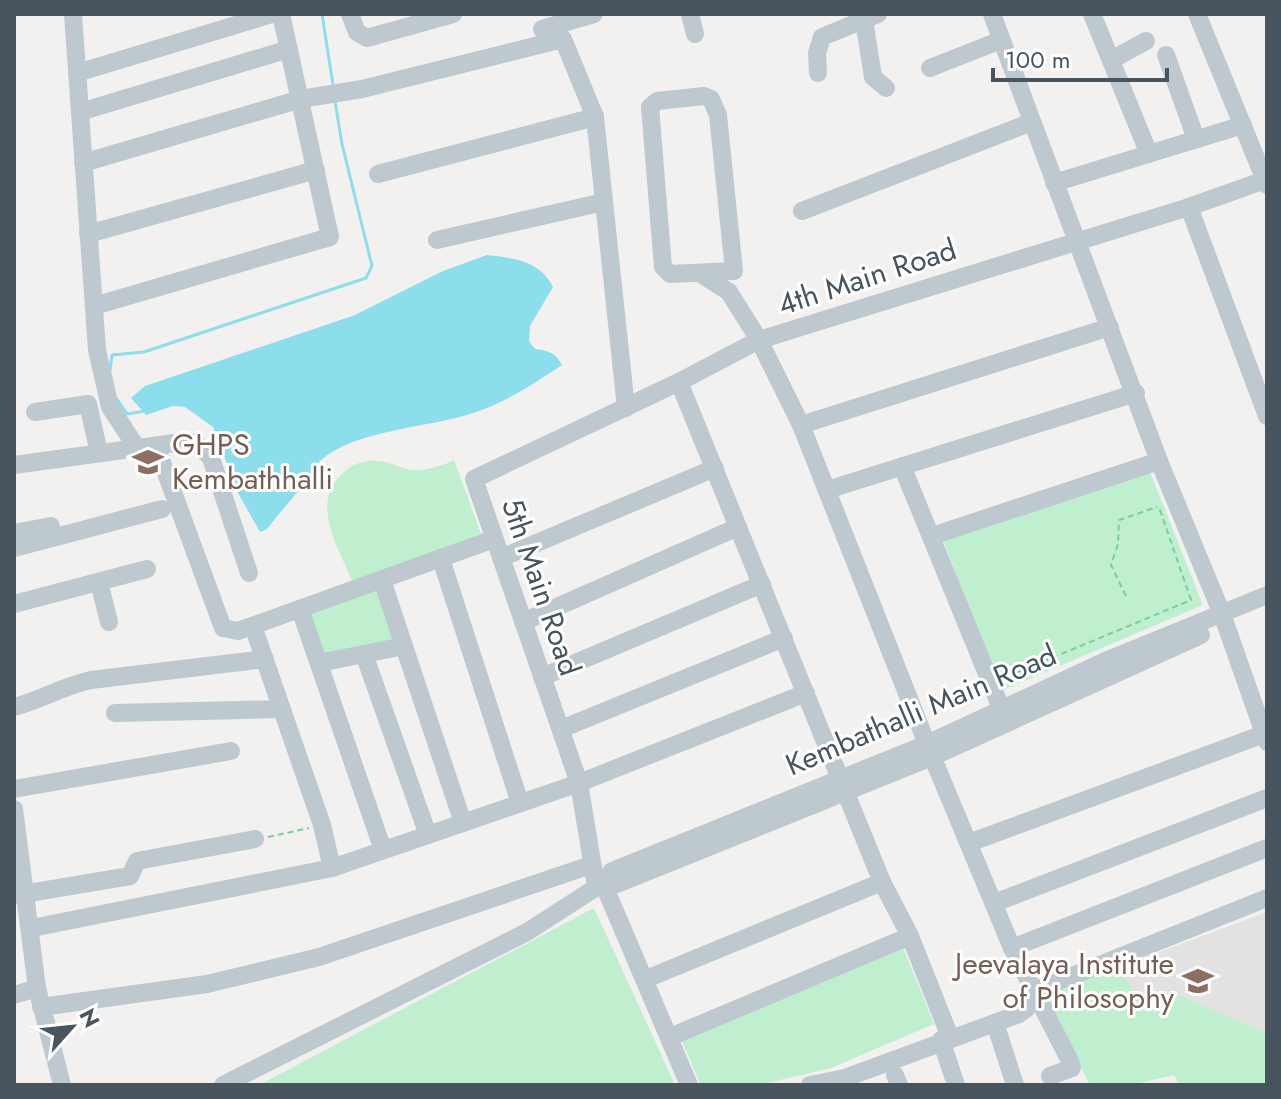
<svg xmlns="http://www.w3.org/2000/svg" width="1281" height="1099" font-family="Jost,sans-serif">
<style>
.education{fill:#e3e1e2}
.green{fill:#bfefcf}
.water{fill:#8cdeec}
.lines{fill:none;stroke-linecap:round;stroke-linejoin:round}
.stream{stroke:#8cdeec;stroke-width:3}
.path{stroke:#77ce9e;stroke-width:2;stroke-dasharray:6 4;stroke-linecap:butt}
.minor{stroke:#bec8cf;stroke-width:18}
.labels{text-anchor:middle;stroke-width:6;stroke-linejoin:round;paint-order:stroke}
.street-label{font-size:30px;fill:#48555e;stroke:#fff}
.education-label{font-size:30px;fill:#785e54;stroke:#fff;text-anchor:start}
</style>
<rect width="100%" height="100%" fill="#f3f0f0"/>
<polygon class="education" points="1267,912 1267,1033 1181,996 1137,998 1121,966"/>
<g class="green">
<path d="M454 460 481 534 353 583C340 550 309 504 342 474 351 465 363 460 376 461 385 461 392 464 400 467 417 474 438 468 454 460Z"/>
<polygon points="1150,472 1203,605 1001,691 943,540"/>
<polygon points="376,589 396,645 321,658 305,613"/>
<polygon points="594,908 675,1085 259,1085"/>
<polygon points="902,945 934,1024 831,1068 759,1085 701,1085 681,1039"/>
<polygon points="1121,966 1137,998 1181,996 1267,1033 1267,1085 1179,1085 1174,1075 1131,1085 1090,1085 1044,996"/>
</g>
<path class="water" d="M487 255C515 258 540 261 553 287L530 326 529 341 535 349C549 351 555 352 562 365 532 385 505 403 470 414 426 428 354 430 320 461 313 467 308 478 302 486 291 500 279 514 267 529L260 532 238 493 213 427 185 407 173 406 146 415 131 398 145 386 355 315 443 271Z"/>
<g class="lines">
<g class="stream">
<polyline points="322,14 333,85"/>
<polyline points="110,370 112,355 144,352 366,278 372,266 342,144 335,101"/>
<polyline points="117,399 127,414 145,411"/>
</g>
<g class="path">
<polyline points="1126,596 1111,565 1118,544 1119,520 1157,507"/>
<polyline points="1006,677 1191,600 1159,507"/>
<polyline points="268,837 309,828"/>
</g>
<g class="minor">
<polyline points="73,14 97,350 110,407 137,448"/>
<polyline points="350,14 357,32 367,38 453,14"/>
<polyline points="690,14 695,34"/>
<polyline points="863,14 873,77 886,88"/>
<polyline points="992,14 1159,461 1222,614 1267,742"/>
<polyline points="1092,14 1149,154"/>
<polyline points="1197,14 1267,185"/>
<polyline points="542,29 594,14"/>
<polyline points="1166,55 1196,139"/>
<polyline points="1111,60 1146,41"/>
<polyline points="930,68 1001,40"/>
<polyline points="77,73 272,14"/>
<polyline points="818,73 817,53 822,37 878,14"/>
<polygon points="704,96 711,99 718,115 734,271 670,274 663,267 650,107 657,101"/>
<polyline points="80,112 289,49"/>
<polyline points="83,163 301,99 362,89 563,39 595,117 626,408"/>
<polyline points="378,174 595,117"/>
<polyline points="1054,183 1243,125"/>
<polyline points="1189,207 1267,416"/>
<polyline points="802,211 1032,122"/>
<polyline points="88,234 316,170"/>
<polyline points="437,240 604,202"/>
<polyline points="701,274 729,292 759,340 801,425 927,744 1012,948 1070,1061 1072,1068 1050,1076"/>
<polyline points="94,306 330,237 281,14"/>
<polyline points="679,382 882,882 910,936 950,1037"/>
<polyline points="35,412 88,404 99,453"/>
<polyline points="801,425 1110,327"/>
<polyline points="156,446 223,628 238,631 494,539"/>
<polyline points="14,465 182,442 196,443 211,458 249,573"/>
<polyline points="902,466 1001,708"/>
<polyline points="827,490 1136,393"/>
<polyline points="14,533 51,526"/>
<polyline points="932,536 1159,461"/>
<polyline points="14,548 162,509"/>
<polyline points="501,558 715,468"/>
<polyline points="441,559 520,803"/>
<polyline points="382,580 463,823"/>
<polyline points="99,582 109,622"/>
<polyline points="14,604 147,569"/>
<polyline points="300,609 383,850"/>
<polyline points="523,622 738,527"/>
<polyline points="253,626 322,825 332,868"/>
<polyline points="364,654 428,835"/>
<polyline points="319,663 404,646"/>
<polyline points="542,677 762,584"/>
<path d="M14 707C41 700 63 686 91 680L265 659"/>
<polyline points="115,713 282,709"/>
<polyline points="561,729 784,638"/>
<polyline points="14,789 231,751"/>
<polyline points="14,809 37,988 62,1085"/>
<polyline points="969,843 1264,734"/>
<polyline points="603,883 617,884 932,757 1201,635"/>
<polyline points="603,883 689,1085"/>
<polyline points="596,886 579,783 474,479 679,382 759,340 1189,207 1265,180"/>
<polyline points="17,895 130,876 137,861 255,839"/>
<polyline points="994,903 1267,798"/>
<polyline points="32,928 332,868 579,783 806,693"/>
<polyline points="1012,948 1267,848"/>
<polyline points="646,979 882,882"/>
<polyline points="1034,991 1267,898"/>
<polyline points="14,995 37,988"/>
<polyline points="41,1007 207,984 319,957 591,865"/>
<polyline points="995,1023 1015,1085"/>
<polyline points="670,1037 910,936"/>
<polyline points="941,1040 956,1085"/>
<polyline points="895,1075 899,1085"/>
<polyline points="223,1085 527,932 603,883 612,871 927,744 1110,659 1267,595"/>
<polyline points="810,1085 845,1078 1019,1014 1026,1009 1034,991"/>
</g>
</g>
<defs>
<symbol id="school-bare" viewBox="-9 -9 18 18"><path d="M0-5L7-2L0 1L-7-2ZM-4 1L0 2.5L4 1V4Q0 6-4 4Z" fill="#8d6e63" stroke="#fff" stroke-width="2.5" paint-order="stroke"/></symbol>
<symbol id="university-bare" viewBox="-9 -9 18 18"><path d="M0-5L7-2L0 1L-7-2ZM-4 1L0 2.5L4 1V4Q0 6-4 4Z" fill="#8d6e63" stroke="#fff" stroke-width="2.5" paint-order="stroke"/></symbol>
</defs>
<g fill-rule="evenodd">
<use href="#school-bare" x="126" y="440" width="44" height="44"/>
<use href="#university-bare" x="1176" y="959" width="44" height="44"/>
</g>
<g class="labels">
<g class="street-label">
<text transform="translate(867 277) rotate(-18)" y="10">4th Main Road</text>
<text transform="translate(541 587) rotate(71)" y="10">5th Main Road</text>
<text transform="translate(921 710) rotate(-23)" y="10">Kembathalli Main Road</text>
</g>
<g class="education-label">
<text x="172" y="455">GHPS<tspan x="172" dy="34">Kembathhalli</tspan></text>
<text x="1174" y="974" text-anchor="end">Jeevalaya Institute<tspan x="1174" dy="34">of Philosophy</tspan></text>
</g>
</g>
<rect width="1281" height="1099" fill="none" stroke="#48555e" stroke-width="32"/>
<g transform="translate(72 1027) rotate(63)" stroke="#ffffff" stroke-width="6" paint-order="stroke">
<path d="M0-6L14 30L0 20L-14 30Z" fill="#48555e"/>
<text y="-12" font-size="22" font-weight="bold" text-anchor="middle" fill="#48555e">N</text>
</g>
<path d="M993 68v12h174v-12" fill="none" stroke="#48555e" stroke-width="4"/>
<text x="1005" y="68" font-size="24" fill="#48555e" stroke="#ffffff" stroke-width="6" paint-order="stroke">100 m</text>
</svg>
